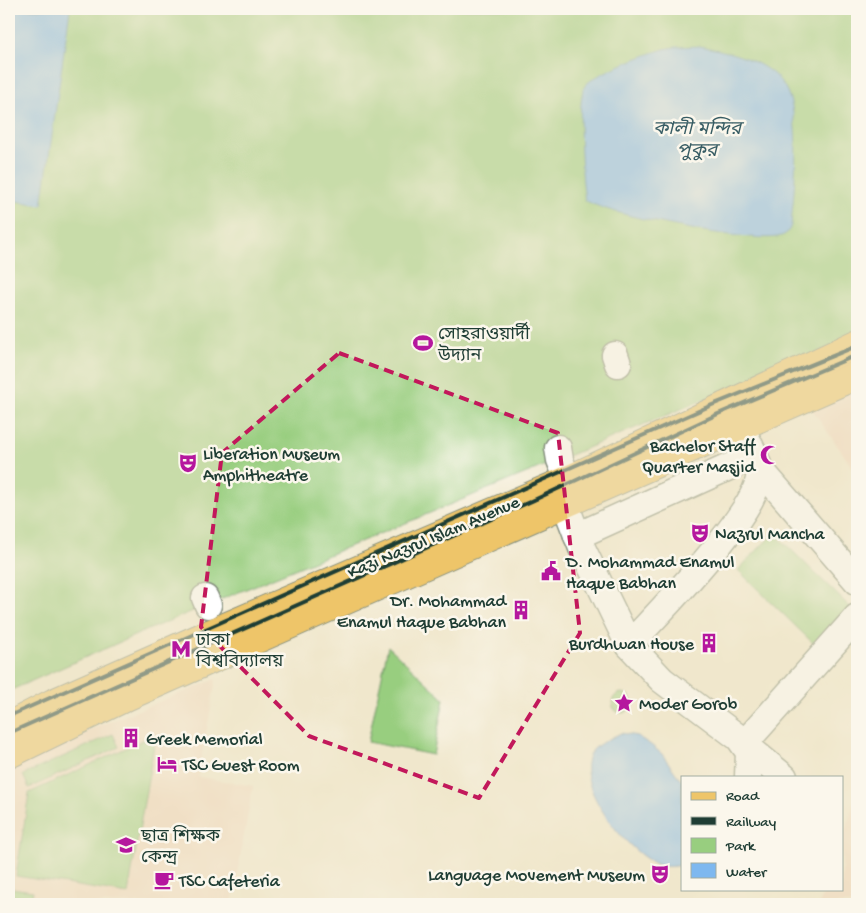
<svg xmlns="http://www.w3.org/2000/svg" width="866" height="913" font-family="'Gochi Hand','Noto Sans Bengali',sans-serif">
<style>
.built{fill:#f0d5bc}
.green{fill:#98ce7f;stroke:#5c865a}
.water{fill:#7eb8ef;stroke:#4e7a92}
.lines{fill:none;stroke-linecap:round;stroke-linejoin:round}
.minor-casing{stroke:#889280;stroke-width:29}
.major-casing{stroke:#889280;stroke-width:30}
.minor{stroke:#fff;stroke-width:26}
.major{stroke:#eec569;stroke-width:28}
.rail{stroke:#1f3d34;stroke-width:4}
.marked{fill:none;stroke:#c2185b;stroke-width:4;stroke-dasharray:10 6;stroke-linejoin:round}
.labels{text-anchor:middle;stroke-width:5;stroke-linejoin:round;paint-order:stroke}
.poi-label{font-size:18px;fill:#1f3d34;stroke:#fbf7ec;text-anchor:start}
.street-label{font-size:18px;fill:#1f3d34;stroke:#fbf7ec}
.water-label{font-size:19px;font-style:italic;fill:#375c63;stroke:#fbf7ec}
</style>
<rect width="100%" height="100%" fill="#fbf7ec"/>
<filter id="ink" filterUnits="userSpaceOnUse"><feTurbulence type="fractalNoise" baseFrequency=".02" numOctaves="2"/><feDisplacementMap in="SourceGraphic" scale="10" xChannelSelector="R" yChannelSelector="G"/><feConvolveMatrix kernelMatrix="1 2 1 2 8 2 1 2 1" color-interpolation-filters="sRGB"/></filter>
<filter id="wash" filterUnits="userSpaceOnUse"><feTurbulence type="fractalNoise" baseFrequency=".0096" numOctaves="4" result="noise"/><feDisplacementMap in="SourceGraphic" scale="20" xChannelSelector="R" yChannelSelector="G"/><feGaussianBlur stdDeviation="1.12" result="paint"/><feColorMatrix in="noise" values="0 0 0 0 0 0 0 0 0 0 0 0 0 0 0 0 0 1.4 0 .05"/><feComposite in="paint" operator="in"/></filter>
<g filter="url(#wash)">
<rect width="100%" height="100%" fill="#f0e7cc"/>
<g class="built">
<polygon points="857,384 857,474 809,405"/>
<polygon points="216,679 198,777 253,786 232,904 9,904 9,762"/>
<polygon points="857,795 857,904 819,904 825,889 842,889 842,839"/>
</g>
<g class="green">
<polygon points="9,9 857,9 857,334 819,352 152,628 9,691"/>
<polygon points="774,533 853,610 817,647 738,570"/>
<polygon points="388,646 444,699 433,755 368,742"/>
<circle cx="622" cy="703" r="10"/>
<polygon points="113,734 119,747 29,788 23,775"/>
<polygon points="156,734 128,894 16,876 29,793"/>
<polygon points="12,888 33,891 31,904 10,904"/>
</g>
<g class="water">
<polygon points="9,9 70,9 42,205 9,200"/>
<path d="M699 46C727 51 767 60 784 86 803 115 794 191 791 225 789 231 787 234 781 236 757 245 609 216 585 200 582 183 576 99 585 86 594 73 648 54 664 49 675 46 688 47 699 46Z"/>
<path d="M621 733 637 736 651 745 662 754 682 782V865C671 867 662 868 652 862 626 848 578 791 588 758 592 745 610 739 621 733Z"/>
</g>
</g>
<g filter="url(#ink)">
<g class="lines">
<defs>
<g id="minor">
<polyline points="615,355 618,364"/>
<polyline points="558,448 560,460 568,480"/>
<polyline points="760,469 857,581"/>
<path d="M565 504 582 548 629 645C655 616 767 505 759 468 757 457 746 438 740 426"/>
<polyline points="577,536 753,456"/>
<polyline points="205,598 208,605"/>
<polyline points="629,645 662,680 739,738 749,752 748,777"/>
<polyline points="784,777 744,744 857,617"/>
</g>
<g id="major">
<polyline points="9,726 53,703 209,634 568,480 857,344"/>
<polyline points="9,754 128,696 857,375"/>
</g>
</defs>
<use href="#minor" class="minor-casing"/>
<use href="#major" class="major-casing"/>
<use href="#minor" class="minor"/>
<use href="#major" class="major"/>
<g class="rail">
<polyline points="9,716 712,405 857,346"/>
<polyline points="9,733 534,500 718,414 857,355"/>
</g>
</g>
</g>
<path d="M0 0H866V913H0ZM339 353 558 433 580 633 479 798 309 736 201 627 222 453Z" fill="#f0e7cc" fill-opacity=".55" fill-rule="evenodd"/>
<path class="marked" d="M339 353 558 433 580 633 479 798 309 736 201 627 222 453Z"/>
<defs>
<symbol id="stadium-bare" viewBox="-9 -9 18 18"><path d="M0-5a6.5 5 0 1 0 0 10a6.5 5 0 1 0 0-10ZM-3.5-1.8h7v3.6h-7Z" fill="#b5179e" stroke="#fbf7ec" stroke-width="2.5" paint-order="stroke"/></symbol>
<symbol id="mosque-bare" viewBox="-9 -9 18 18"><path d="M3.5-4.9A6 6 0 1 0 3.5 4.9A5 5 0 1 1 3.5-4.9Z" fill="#b5179e" stroke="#fbf7ec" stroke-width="2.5" paint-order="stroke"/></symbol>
<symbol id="theatre-bare" viewBox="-9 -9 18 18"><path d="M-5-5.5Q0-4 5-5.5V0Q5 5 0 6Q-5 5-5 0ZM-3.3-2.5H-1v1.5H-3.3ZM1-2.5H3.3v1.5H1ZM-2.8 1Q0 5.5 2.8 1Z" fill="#b5179e" stroke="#fbf7ec" stroke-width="2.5" paint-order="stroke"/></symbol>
<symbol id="civic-bare" viewBox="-9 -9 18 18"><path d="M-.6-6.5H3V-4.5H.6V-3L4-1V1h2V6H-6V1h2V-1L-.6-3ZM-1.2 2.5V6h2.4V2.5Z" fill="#b5179e" stroke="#fbf7ec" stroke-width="2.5" paint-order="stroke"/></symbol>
<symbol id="building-bare" viewBox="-9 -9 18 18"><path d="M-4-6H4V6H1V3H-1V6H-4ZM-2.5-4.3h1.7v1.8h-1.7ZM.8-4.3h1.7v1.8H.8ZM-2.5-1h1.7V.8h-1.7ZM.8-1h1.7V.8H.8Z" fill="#b5179e" stroke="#fbf7ec" stroke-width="2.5" paint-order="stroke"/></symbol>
<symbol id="metro-bare" viewBox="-9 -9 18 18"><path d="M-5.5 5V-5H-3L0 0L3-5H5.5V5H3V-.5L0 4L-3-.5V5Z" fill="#b5179e" stroke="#fbf7ec" stroke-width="2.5" paint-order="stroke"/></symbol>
<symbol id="sight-bare" viewBox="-9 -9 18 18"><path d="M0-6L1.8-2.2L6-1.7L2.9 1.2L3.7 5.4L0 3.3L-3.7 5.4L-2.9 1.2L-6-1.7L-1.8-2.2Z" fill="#b5179e" stroke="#fbf7ec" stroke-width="2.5" paint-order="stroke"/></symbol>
<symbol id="hotel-bare" viewBox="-9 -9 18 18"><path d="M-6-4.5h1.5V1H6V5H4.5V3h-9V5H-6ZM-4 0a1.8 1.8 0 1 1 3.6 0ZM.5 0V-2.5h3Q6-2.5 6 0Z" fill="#b5179e" stroke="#fbf7ec" stroke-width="2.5" paint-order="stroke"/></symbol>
<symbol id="university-bare" viewBox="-9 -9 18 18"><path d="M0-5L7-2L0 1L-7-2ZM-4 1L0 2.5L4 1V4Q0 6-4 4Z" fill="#b5179e" stroke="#fbf7ec" stroke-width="2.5" paint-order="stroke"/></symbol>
<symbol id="cafe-bare" viewBox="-9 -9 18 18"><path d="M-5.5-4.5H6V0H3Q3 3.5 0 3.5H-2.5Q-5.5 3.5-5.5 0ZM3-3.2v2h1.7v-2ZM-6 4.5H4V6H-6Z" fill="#b5179e" stroke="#fbf7ec" stroke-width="2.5" paint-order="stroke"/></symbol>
</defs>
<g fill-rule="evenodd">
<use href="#stadium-bare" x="409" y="329" width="28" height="28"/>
<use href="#mosque-bare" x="756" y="441" width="28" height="28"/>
<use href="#theatre-bare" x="174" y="449" width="28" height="28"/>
<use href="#theatre-bare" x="686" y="519" width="28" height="28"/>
<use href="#civic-bare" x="537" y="557" width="28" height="28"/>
<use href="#building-bare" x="507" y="596" width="28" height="28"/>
<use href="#building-bare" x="695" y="629" width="28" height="28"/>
<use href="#metro-bare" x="167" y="635" width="28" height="28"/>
<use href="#sight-bare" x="610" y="689" width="28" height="28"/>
<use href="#building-bare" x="117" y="724" width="28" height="28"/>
<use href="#hotel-bare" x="153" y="750" width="28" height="28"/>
<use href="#university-bare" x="112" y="831" width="28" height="28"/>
<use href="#theatre-bare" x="646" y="860" width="28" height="28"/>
<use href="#cafe-bare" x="150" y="866" width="28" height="28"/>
</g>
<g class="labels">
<g class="poi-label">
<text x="438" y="339">সোহরাওয়ার্দী<tspan x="438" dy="21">উদ্যান</tspan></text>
<text x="755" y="451" text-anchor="end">Bachelor Staff<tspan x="755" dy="21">Quarter Masjid</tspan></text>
<text x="203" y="459">Liberation Museum<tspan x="203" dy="21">Amphitheatre</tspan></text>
<text x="715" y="539">Nazrul Mancha</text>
<text x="566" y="567">D. Mohammad Enamul<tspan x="566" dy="21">Haque Babhan</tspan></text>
<text x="506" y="606" text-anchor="end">Dr. Mohammad<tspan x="506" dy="21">Enamul Haque Babhan</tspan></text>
<text x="196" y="645">ঢাকা<tspan x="196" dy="21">বিশ্ববিদ্যালয়</tspan></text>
<text x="694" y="649" text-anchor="end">Burdhwan House</text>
<text x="639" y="709">Moder Gorob</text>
<text x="146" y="744">Greek Memorial</text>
<text x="182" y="770">TSC Guest Room</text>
<text x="141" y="841">ছাত্র শিক্ষক<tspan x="141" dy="21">কেন্দ্র</tspan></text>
<text x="645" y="880" text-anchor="end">Language Movement Museum</text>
<text x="179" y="886">TSC Cafeteria</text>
</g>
<g class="street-label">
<text transform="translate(433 536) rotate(-23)" y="6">Kazi Nazrul Islam Avenue</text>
</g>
<g class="water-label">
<text x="697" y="134">কালী মন্দির<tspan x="697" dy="22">পুকুর</tspan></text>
</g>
</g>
<rect width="866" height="913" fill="none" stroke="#fbf7ec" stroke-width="30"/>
<rect x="681" y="776" width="162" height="115" fill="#fbf7ec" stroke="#a3ada2"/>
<rect x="691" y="792" width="25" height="8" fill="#eec569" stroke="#a3ada2"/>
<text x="726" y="800" font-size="15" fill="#1f3d34">Road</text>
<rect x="691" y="817" width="25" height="8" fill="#1f3d34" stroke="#a3ada2"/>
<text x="726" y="826" font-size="15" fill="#1f3d34">Railway</text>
<rect x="691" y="838" width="25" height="15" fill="#98ce7f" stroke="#a3ada2"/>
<text x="726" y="850" font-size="15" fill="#1f3d34">Park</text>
<rect x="691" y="863" width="25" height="15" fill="#7eb8ef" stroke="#a3ada2"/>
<text x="726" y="876" font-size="15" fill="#1f3d34">Water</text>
</svg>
